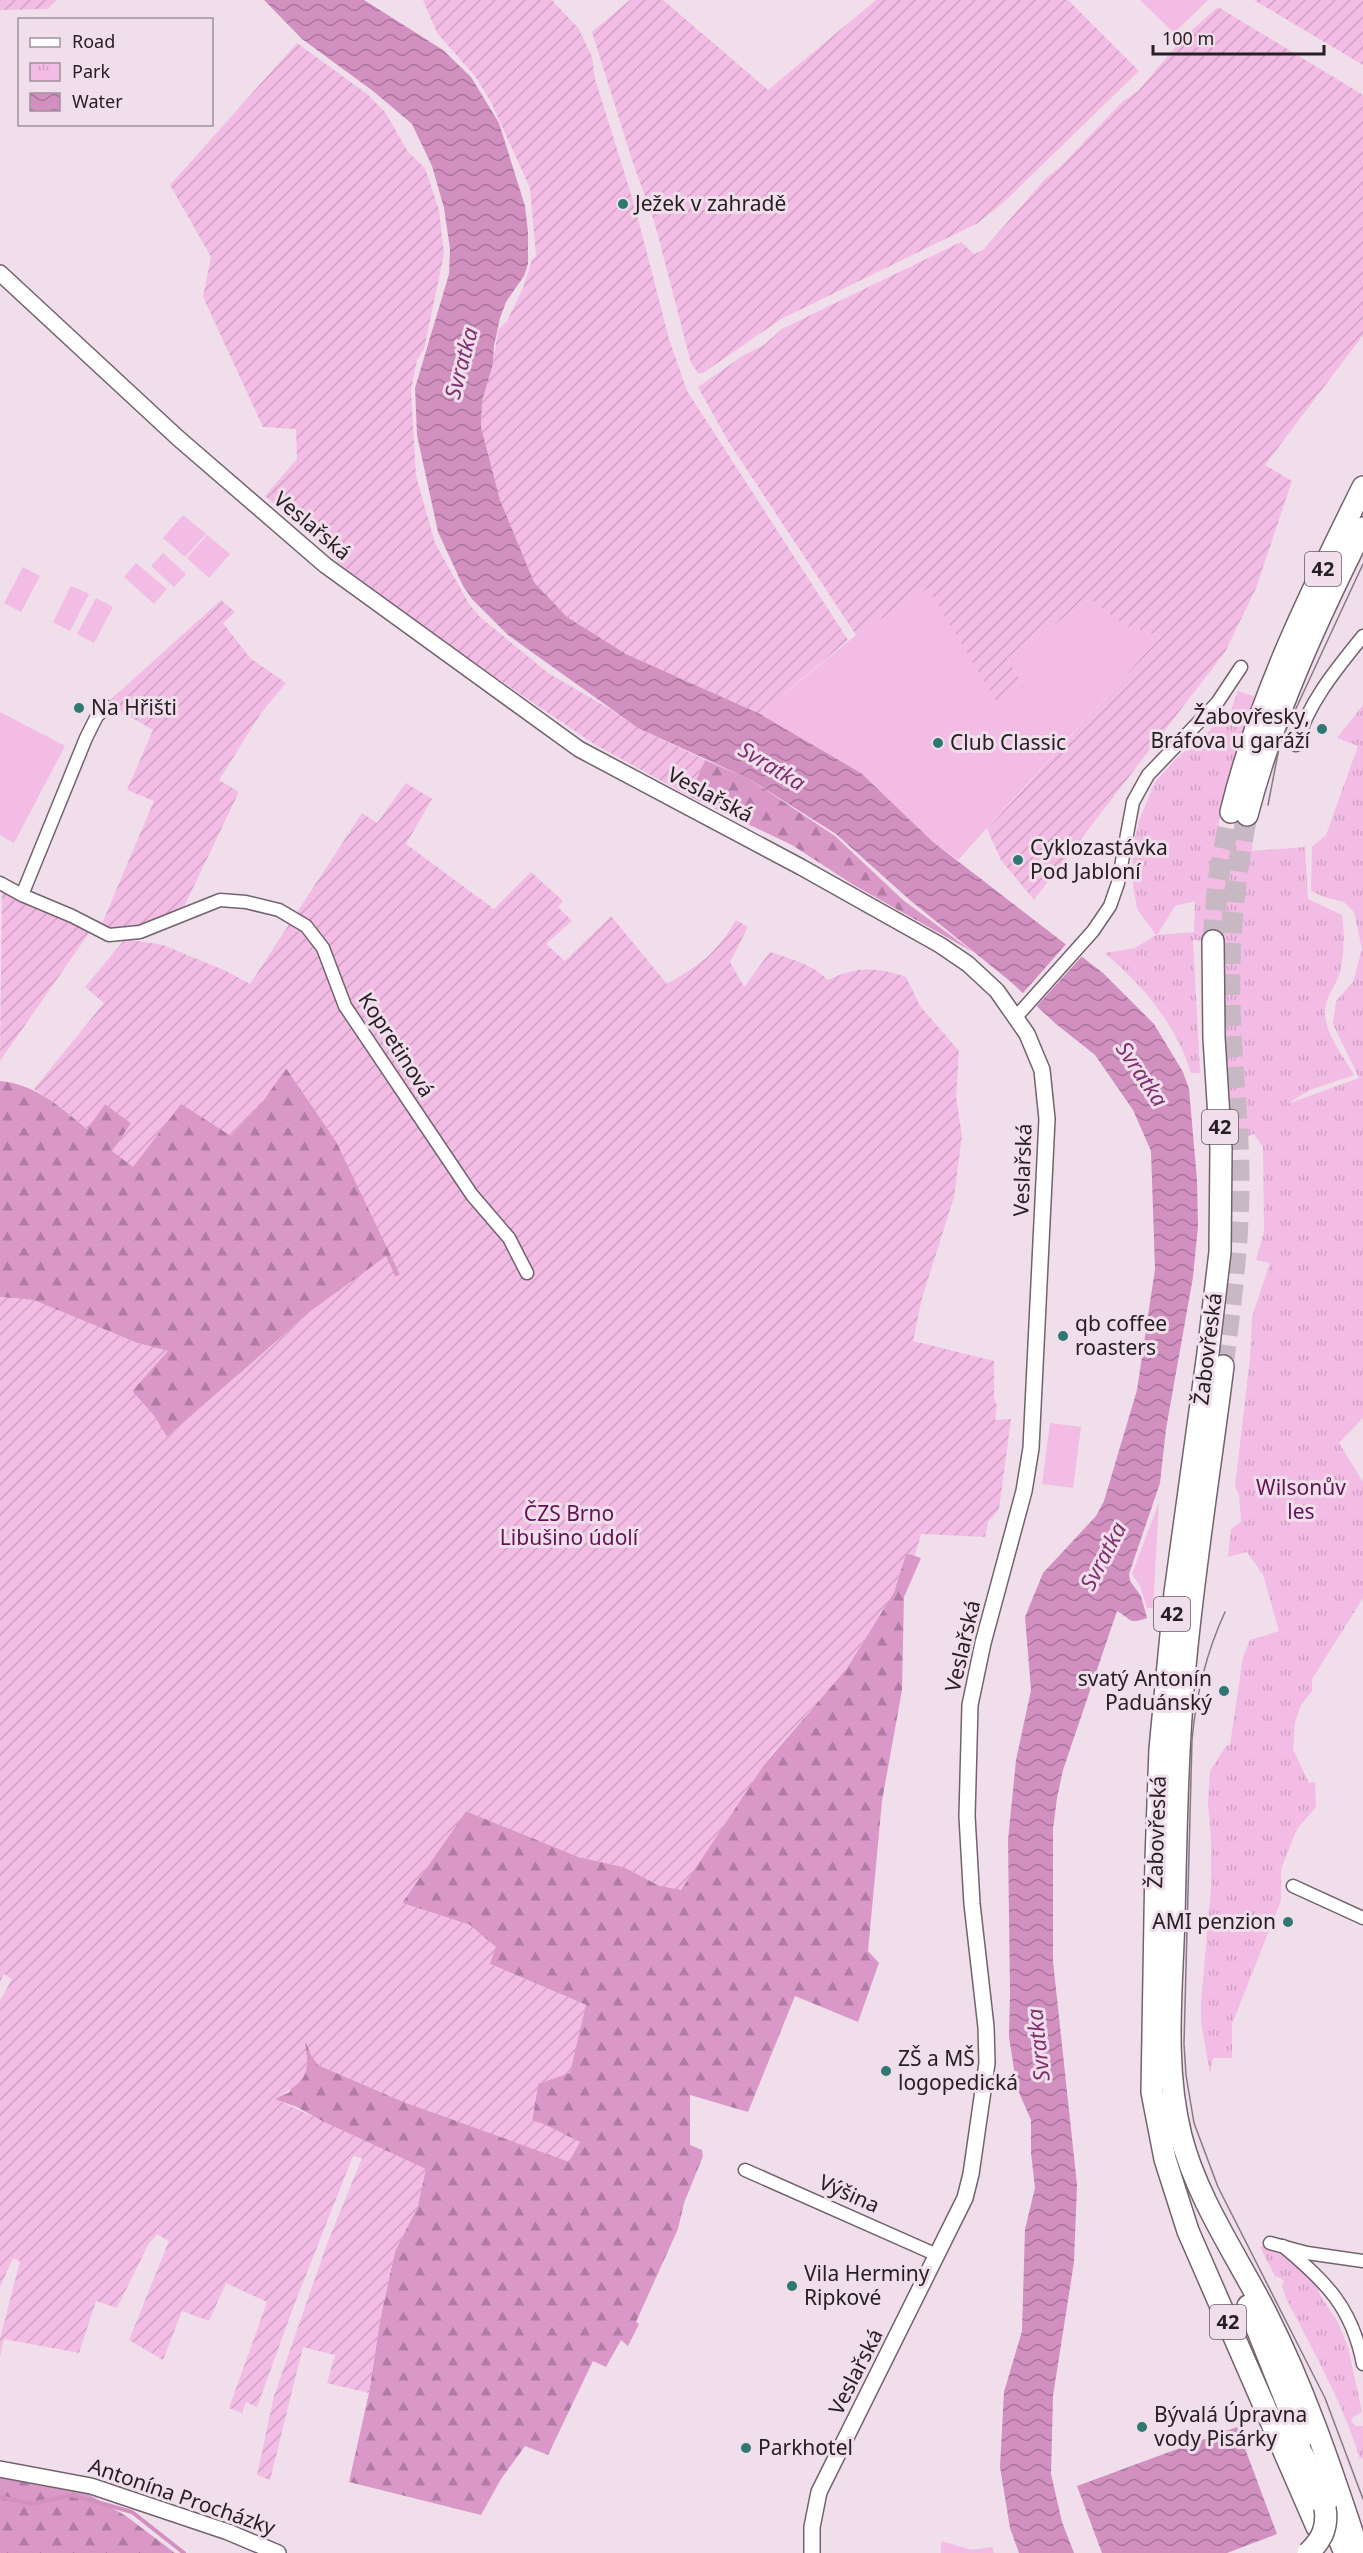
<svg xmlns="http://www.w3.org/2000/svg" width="1363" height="2553" font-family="'Noto Sans',sans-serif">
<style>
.grass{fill:#f2bce4}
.forest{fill:url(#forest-firs)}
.park{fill:url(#park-tufts);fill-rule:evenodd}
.garden{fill:url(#garden-furrows)}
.water{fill:url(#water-waves)}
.pier{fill:#f0deeb}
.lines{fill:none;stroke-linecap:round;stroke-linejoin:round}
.stream{stroke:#d290c1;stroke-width:4}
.trunk-tunnel{stroke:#c8b8c3;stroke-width:21;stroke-dasharray:21 10;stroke-linecap:butt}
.minor-casing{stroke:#72636e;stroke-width:15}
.tertiary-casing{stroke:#72636e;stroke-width:18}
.trunk-casing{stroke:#72636e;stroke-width:24}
.minor{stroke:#fff;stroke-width:12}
.tertiary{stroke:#fff;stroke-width:15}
.trunk{stroke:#fff;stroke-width:21}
.tram{stroke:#867a82;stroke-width:1.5}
.trunk-bridge-casing{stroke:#72636e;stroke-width:24;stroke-linecap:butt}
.trunk-bridge{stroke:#fff;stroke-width:21}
.poi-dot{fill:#2f7770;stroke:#f0deeb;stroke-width:2}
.labels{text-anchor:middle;stroke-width:6;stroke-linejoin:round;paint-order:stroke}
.shield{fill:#f0deeb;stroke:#635960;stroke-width:1.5}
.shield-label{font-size:20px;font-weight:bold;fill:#262024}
.poi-label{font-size:21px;fill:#262024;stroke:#f0deeb;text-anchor:start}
.street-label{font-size:21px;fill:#262024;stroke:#f0deeb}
.park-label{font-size:21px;fill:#611454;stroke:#f0deeb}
.water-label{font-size:22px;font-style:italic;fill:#7e316e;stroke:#f0deeb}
</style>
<defs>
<pattern id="forest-firs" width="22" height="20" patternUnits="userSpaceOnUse" patternTransform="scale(1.5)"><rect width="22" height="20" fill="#da98c9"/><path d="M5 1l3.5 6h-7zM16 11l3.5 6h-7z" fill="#b17ca3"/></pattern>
<pattern id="park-tufts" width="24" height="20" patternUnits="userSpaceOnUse" patternTransform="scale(1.5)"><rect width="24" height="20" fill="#f2bce4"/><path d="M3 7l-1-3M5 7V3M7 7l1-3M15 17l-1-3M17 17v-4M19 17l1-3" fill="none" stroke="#cfa1c3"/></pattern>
<pattern id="garden-furrows" width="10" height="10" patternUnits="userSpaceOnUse" patternTransform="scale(1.5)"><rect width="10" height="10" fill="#f2bce4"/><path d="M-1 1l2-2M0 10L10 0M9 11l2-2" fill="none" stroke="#cfa1c3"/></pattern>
<pattern id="water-waves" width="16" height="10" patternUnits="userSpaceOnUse" patternTransform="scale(1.5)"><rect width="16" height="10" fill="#d290c1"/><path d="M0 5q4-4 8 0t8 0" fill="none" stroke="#aa759d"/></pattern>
</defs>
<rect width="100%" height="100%" fill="#f0deeb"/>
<g class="grass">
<polygon points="1140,0 1208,0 1174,33"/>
<polygon points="183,515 206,534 185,557 163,538"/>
<polygon points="207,535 230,554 209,578 187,558"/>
<polygon points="163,553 186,574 174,587 151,566"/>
<polygon points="136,563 167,589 154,604 124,577"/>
<polygon points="23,567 40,576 21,612 4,603"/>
<polygon points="71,586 89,594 70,631 53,622"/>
<polygon points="928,588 1024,686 1007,658 1090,599 1126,626 1161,636 958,860 933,842 861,773 760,714 856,635"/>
<polygon points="96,598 113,607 94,643 77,634"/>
<polygon points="0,712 65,746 14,843 0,835"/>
<polygon points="1050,1423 1081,1427 1073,1488 1042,1484"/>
<polygon points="1159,1502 1153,1608 1147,1608 1140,1586 1132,1574"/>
<polygon points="941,2541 972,2550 992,2547 994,2553 941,2553"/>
</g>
<g class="forest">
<polygon points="705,760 749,779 835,836 903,900 973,952 852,884 792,845 689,796"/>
<path d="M286 1068 336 1141 401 1275 395 1277 386 1257 311 1311 167 1437 154 1416 132 1391 167 1351 137 1343 33 1300 0 1297V1081C35 1084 61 1107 87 1129L105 1104 131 1123 181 1104 263 1101Z"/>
<polygon points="906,1553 921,1558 904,1597 902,1690 882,1801 868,1951 879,1963 858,2022 795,1996 748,2112 690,2095 690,2145 702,2150 703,2156 684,2203 678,2229 636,2322 639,2324 628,2346 621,2340 606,2367 593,2361 548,2455 525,2446 501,2479 481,2515 349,2482 369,2393 380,2320 395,2251 418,2206 334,2128 297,2107 274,2099 290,2092 304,2036 318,2065 404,2102 519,2143 546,2125 532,2121 538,2084 586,2005 490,1964 470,1925 402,1903 466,1811 579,1857 624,1867 660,1886 847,1668 894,1592"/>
<polygon points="0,2476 81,2490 126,2516 175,2553 0,2553"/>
</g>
<g class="park">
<path d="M1238 691 1256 697 1225 794 1218 826 1253 837 1252 851 1305 847 1308 899 1342 915C1345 931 1344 966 1337 980 1331 992 1324 1002 1325 1016 1327 1036 1344 1057 1354 1075L1310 1090 1287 1104 1359 1078 1333 1024 1336 1001 1353 982 1362 949 1354 912 1344 902 1324 897 1311 891 1312 847 1326 835 1358 746 1337 738 1363 705V1418L1339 1443 1363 1482V1598L1312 1679V1691L1301 1705 1295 1722 1293 1749 1309 1783 1315 1782 1316 1807 1297 1829 1281 1869V1901L1232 2024V2058H1213L1210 2074 1201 2021V2003L1211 1888V1837L1208 1803 1210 1771 1226 1746 1230 1745 1243 1657 1250 1640 1279 1631 1263 1575 1247 1552 1228 1557 1231 1529 1241 1522 1239 1494 1235 1487 1250 1358 1252 1317 1270 1263 1256 1260 1264 1232 1263 1147 1254 1134 1231 1143 1222 1014 1224 942 1193 940 1200 1073H1191C1176 1024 1143 986 1105 953L1135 948 1156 935 1137 909 1132 878 1133 845 1140 818 1155 782 1176 759 1230 713ZM1195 901 1194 932 1157 935 1175 906Z"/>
<path d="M1264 2245 1288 2258 1316 2282 1319 2293 1338 2323 1348 2347 1362 2412 1353 2417 1351 2421 1355 2426H1363V2458L1360 2459C1343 2403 1313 2351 1286 2298L1282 2286 1284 2282 1281 2278 1275 2276 1260 2247Z"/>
</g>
<g class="garden">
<polygon points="0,0 57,0 47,9 0,10"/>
<polygon points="423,0 552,0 579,29 592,57 595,79 635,207 669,339 687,391 848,640 760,714 626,654 567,617 534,582 500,500 481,427 482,401 493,364 498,330 507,321 523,288 532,260 536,256 530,188 491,102 475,76 437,33"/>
<polygon points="630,0 663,0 768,90 876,0 1068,0 1139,71 1005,201 978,223 781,319 703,373 698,373 691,363 655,224 632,160 592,32"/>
<polygon points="1254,0 1363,0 1363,65"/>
<polygon points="1218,7 1363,95 1363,335 1265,465 1292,481 1256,588 1225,652 1034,900 1001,860 987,829 1161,636 1126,626 1090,599 1007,658 1024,686 998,704 928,588 856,635 728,441 698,387 744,355 764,345 782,329 961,242 974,254 983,250 1045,179 1061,166 1122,102 1138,91 1185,36"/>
<polygon points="297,43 367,94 385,112 408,152 425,168 439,210 444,254 424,349 417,360 411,390 416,476 435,543 469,604 480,617 548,673 613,711 638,728 705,760 689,796 594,744 448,645 340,564 323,546 265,496 297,459 296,429 263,427 203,297 211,257 170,185"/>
<path d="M221 600 235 612 223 623 250 658 286 683 261 713 219 780 239 792 181 913C155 924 130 937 101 926L154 801 127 790 153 730 107 703Z"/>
<path d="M406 783 432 799 406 844 494 909 531 872 563 901 558 907 572 921 546 944 565 961 611 916 667 984C700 965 716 954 736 920L748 927 730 962 744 987 770 952C791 959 812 964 828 980 857 966 876 967 906 977L920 1006 959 1051 956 1097 962 1136 954 1197 922 1298 913 1341 994 1361V1398L997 1406 995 1420 1011 1419 999 1509 988 1522 985 1537 921 1534 915 1555 906 1554 894 1592 847 1668 770 1756 681 1890 660 1886 624 1867 579 1857 466 1811 402 1903 470 1925 496 1947 490 1964 586 2005 570 2073 538 2084 532 2120 546 2125 580 2142 569 2162 404 2102 318 2065 312 2057 305 2041C311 2078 305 2081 275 2099L426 2169 418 2206 395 2251 380 2320 369 2393 327 2383 335 2355 303 2347 270 2480 257 2475 274 2396 327 2244 362 2158 353 2156 296 2300 257 2407 246 2402 242 2413 229 2408 267 2302 226 2283 209 2321 182 2311 163 2360 129 2340 169 2241 157 2234 148 2245 117 2308 96 2301 79 2353 4 2339 0 2356V2339L20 2261 13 2258 0 2287V2001L12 1979 4 1974 0 1982V1297L33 1300 137 1343 168 1351 132 1391 154 1416 167 1437 311 1311 386 1256 395 1276 400 1275 336 1141 286 1068 263 1101 231 1136 181 1104 133 1167 112 1151 131 1123 105 1104 87 1129 62 1108 34 1089 104 1003 85 987 125 939 163 945 226 971 250 984 362 813 377 823Z"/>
<polygon points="2,888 72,919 89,933 0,1061"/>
</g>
<g class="water">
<path d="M264 0H364L443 50 471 77 499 123 525 206 528 232V264L524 276 506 302 500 318 494 346 493 364 482 401 481 427 500 500 534 582 567 617 626 654 760 714 861 773 933 842 1103 973 1154 1024 1183 1072 1189 1089 1197 1180 1198 1226 1193 1277 1166 1429 1160 1483 1129 1574 1130 1581 1141 1596 1147 1618C1127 1625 1132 1619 1117 1611L1063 1770 1057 1798 1053 1829V1961L1077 2185 1074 2262 1053 2396 1051 2474 1062 2522 1074 2553H1019L1010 2528 1000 2467 1004 2392 1022 2331 1025 2229 1035 2188 1031 2153V2120L1017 2088 1009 2037 1010 1992 1008 1840 1016 1760 1031 1690 1025 1617 1043 1573 1096 1516 1104 1501 1137 1390 1155 1269 1151 1151 1133 1110 1095 1055 1056 1024 1011 982 911 901 836 834 749 779 638 728 508 635 472 599 463 586 438 532 417 435 415 388 449 274 450 249 444 208 432 166 412 124 373 91 302 39Z"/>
<polygon points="1237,2427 1277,2534 1227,2553 1102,2553 1077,2486"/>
</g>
<polygon class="pier" points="1068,942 1084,954 1035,1008 1022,996 1023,993"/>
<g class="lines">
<polyline class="stream" points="0,2497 32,2504 72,2495 132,2512 184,2553"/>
<g class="trunk-tunnel">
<polyline points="1213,941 1218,880 1231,812"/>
<path d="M1223 1366C1231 1305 1239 1244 1239 1181 1239 1122 1231 1063 1230 1004 1228 940 1235 877 1247 815"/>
<polyline points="1317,2527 1328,2553"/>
</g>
<defs>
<g id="minor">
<path d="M1296 745C1307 704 1337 668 1363 636"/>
<polyline points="0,883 22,895 72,916 109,935 140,932 220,900 246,902 279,910 306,926 323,948 345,1006 472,1195 509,1238 527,1273"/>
<polyline points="22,895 86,738 97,716 107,707"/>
<polyline points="1017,1016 1093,931 1110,906 1118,883 1133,802 1148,775 1217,703 1241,667"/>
<polyline points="1293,1886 1363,1918"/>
<polyline points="745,2170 937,2255"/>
<polyline points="1270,2243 1307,2253 1363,2261"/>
<path d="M1283 2246C1326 2282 1352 2307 1363 2364"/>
</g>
<g id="tertiary">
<polyline points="0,273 178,438 325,565 579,749 801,867 940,945 968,964 997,991 1027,1034 1042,1070 1047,1119 1031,1448 1024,1491 983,1643 970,1705 967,1816 972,1904 986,2027 987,2063 971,2174 965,2198 819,2492 812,2527 812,2553"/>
<polyline points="0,2469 91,2486 228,2532 278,2553"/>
</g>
<g id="trunk">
<path d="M1231 812C1259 697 1311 592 1363 487"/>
<path d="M1247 815C1273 715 1317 620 1363 528"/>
<polyline points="1213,941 1214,1038 1221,1149 1220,1252 1208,1353 1175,1593 1160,1749 1156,1860 1152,2092 1165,2159 1188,2231 1317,2527"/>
<path d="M1223 1366C1210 1470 1193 1573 1184 1677 1177 1757 1176 1836 1174 1916 1172 1989 1163 2065 1181 2136 1197 2199 1237 2256 1266 2313 1304 2388 1331 2468 1357 2547"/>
<polyline points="1248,2306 1296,2426 1300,2441"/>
<polyline points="1289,2430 1305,2459 1345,2553"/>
</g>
</defs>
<use href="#minor" class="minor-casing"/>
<use href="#tertiary" class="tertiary-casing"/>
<use href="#trunk" class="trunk-casing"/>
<use href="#minor" class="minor"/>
<use href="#tertiary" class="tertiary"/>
<use href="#trunk" class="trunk"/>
<g class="tram">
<polyline points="1268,805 1280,743 1363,564"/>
<path d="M1225 1612C1206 1653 1196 1695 1192 1740L1184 2044 1186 2075 1194 2123 1218 2187 1325 2398 1363 2499"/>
</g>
<defs>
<path id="trunk-bridge" d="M1308 2553C1322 2540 1328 2527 1325 2508"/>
</defs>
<use href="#trunk-bridge" class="trunk-bridge-casing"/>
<use href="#trunk-bridge" class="trunk-bridge"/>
</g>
<g class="poi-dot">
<circle cx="623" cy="204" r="6"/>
<circle cx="79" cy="708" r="6"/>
<circle cx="1322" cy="729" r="6"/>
<circle cx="938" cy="743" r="6"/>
<circle cx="1018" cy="860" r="6"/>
<circle cx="1063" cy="1336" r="6"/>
<circle cx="1224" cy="1691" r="6"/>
<circle cx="1288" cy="1922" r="6"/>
<circle cx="886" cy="2071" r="6"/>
<circle cx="792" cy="2286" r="6"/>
<circle cx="1142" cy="2427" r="6"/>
<circle cx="746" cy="2448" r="6"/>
</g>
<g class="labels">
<g class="shield">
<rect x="1305" y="552" width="36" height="34" rx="4.5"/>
<rect x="1202" y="1110" width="36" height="34" rx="4.5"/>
<rect x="1154" y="1597" width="36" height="34" rx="4.5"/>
<rect x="1210" y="2305" width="36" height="34" rx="4.5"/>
</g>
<g class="shield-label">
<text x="1323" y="576">42</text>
<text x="1220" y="1134">42</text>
<text x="1172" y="1621">42</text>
<text x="1228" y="2329">42</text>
</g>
<g class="poi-label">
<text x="635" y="211">Ježek v zahradě</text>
<text x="91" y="715">Na Hřišti</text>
<text x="1310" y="724" text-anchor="end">Žabovřesky,<tspan x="1310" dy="24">Bráfova u garáží</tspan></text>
<text x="950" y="750">Club Classic</text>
<text x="1030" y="855">Cyklozastávka<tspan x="1030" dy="24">Pod Jabloní</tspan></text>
<text x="1075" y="1331">qb coffee<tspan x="1075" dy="24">roasters</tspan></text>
<text x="1212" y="1686" text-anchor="end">svatý Antonín<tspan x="1212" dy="24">Paduánský</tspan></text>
<text x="1276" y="1929" text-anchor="end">AMI penzion</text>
<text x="898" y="2066">ZŠ a MŠ<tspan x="898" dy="24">logopedická</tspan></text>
<text x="804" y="2281">Vila Herminy<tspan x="804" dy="24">Ripkové</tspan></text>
<text x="1154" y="2422">Bývalá Úpravna<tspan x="1154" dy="24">vody Pisárky</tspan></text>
<text x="758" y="2455">Parkhotel</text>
</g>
<g class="street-label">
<text transform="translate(312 526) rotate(40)" y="7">Veslařská</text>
<text transform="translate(710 795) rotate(28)" y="7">Veslařská</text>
<text transform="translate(396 1045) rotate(57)" y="7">Kopretinová</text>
<text transform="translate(1023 1170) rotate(-88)" y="7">Veslařská</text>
<text transform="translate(1208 1349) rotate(-83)" y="7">Žabovřeská</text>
<text transform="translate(963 1646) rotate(-77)" y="7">Veslařská</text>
<text transform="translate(1157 1832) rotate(-88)" y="7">Žabovřeská</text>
<text transform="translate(849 2194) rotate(24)" y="7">Výšina</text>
<text transform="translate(856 2372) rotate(-63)" y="7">Veslařská</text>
<text transform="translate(182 2497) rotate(19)" y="7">Antonína Procházky</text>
</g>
<g class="park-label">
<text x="1301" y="1495">Wilsonův<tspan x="1301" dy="24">les</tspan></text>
<text x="569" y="1521">ČZS Brno<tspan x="569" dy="24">Libušino údolí</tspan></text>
</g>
<g class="water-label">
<text transform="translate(461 363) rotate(-75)" y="8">Svratka</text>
<text transform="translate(772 766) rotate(31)" y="8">Svratka</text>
<text transform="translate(1142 1074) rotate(56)" y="8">Svratka</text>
<text transform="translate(1103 1556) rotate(-62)" y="8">Svratka</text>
<text transform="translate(1038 2045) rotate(-96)" y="8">Svratka</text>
</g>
</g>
<rect x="18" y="18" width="195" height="108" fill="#f0deeb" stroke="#9f929b" stroke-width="1.5"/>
<rect x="30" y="38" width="30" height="9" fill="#ffffff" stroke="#9f929b" stroke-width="1.5"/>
<text x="72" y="48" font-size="18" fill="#262024">Road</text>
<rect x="30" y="63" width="30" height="18" fill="url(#park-tufts)" stroke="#9f929b" stroke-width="1.5"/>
<text x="72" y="78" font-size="18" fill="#262024">Park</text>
<rect x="30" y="93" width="30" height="18" fill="url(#water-waves)" stroke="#9f929b" stroke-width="1.5"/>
<text x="72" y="108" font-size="18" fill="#262024">Water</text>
<path d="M1153 45v9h171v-9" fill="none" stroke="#262024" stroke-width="3"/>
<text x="1162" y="45" font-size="18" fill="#262024" stroke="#f0deeb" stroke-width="4.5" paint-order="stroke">100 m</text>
</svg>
